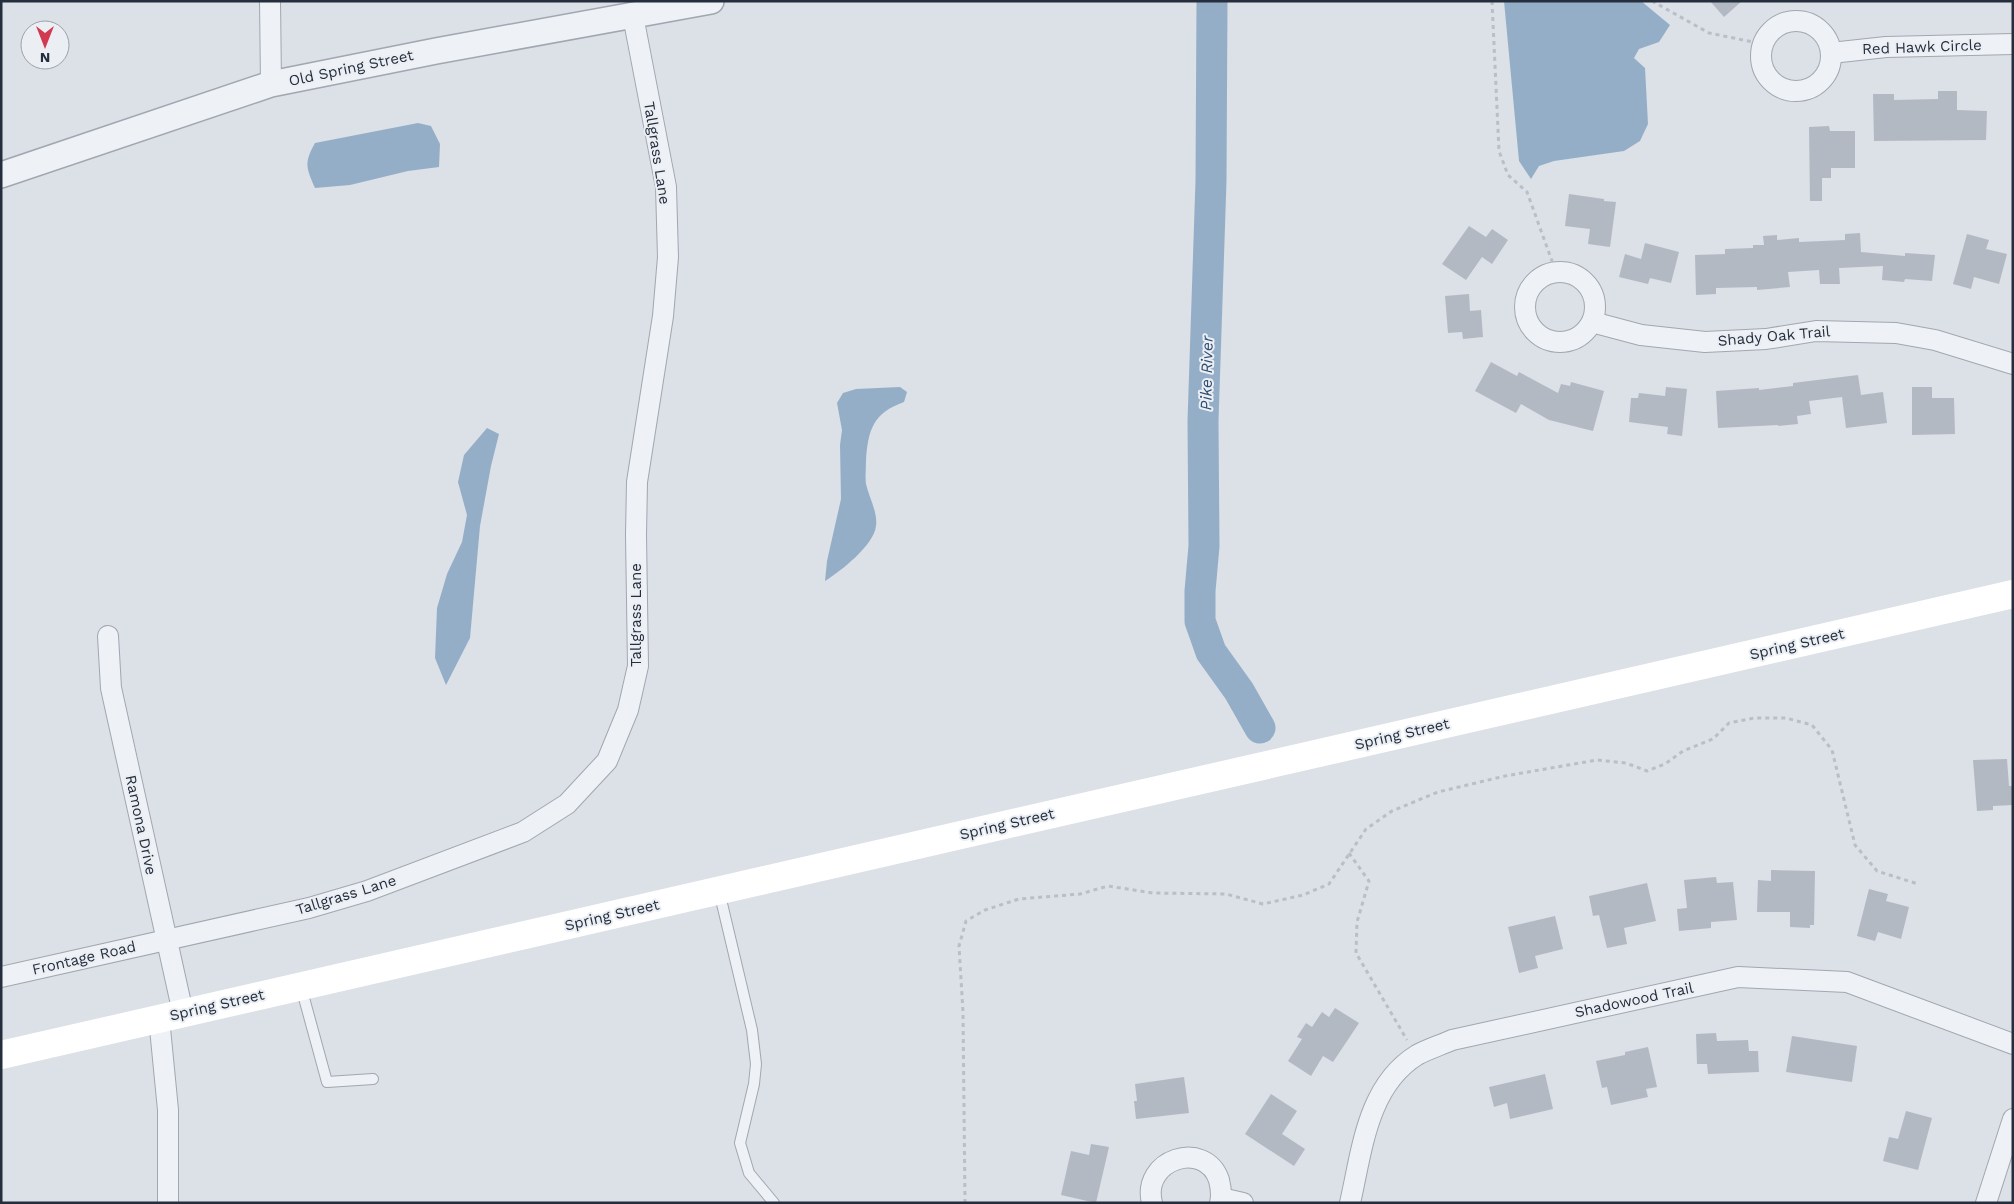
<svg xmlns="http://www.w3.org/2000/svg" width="2014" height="1204" font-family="'Work Sans',sans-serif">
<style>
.water{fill:#95aec8}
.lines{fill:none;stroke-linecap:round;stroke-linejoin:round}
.river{stroke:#95aec8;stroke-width:31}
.building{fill:#b3b9c3}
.service-casing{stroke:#a1a7b1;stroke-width:12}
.minor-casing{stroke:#a1a7b1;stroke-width:22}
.tertiary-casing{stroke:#a1a7b1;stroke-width:28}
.path{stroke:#babec5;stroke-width:3;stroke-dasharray:4 4;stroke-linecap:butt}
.service{stroke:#eef1f5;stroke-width:10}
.minor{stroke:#eef1f5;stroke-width:20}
.tertiary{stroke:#eef1f5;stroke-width:25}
.secondary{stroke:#fff;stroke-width:28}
.labels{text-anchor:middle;stroke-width:4;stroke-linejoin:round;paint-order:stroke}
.street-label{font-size:15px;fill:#252e3d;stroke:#ebeff4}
.water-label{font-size:16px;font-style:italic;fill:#2e4d72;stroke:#ebeff4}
</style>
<rect width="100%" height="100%" fill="#dce0e7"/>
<g class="water">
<polygon points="1504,1 1641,1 1670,25 1659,42 1639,49 1634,58 1645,68 1648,124 1640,141 1624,151 1554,161 1539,166 1531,179 1519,161"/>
<path d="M418 123 431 126 440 144 439 167 408 171 350 185 315 188C306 167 304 163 315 143Z"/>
<path d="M900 387 907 392 904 402C873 413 868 430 866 461 866 469 865 477 866 484 869 497 878 513 876 526 874 545 841 571 825 581L827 561 841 499 840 445 842 430 837 403 843 393 856 389Z"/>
<polygon points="487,428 499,434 491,466 480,526 470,638 446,685 435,658 437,608 447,574 462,542 467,515 458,482 464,455"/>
</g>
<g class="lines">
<polyline class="river" points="1212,1 1211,181 1203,421 1204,546 1200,591 1200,621 1211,652 1239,691 1260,728"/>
</g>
<g class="building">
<polygon points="1710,1 1742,1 1724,17"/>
<polygon points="1938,91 1957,91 1957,110 1987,111 1986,140 1874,141 1873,94 1894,94 1894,100 1938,99"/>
<polygon points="1829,126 1830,131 1855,131 1855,168 1831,168 1831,178 1822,178 1822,201 1810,201 1809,127"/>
<polygon points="1569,194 1604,199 1604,201 1616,202 1610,247 1588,244 1590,229 1565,226"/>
<polygon points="1469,226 1486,237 1492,229 1508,240 1492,264 1482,257 1466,280 1442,264"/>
<polygon points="1860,233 1861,252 1905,256 1905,253 1935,255 1932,281 1905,279 1904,282 1882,280 1883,266 1839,268 1840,284 1820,284 1819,270 1788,272 1790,287 1757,290 1757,287 1716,288 1716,294 1696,295 1695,255 1725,254 1725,249 1753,248 1753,245 1764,245 1763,236 1777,235 1777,240 1799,238 1799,242 1845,240 1845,234"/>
<polygon points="1967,234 1989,240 1986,249 2007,254 1999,284 1974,277 1971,289 1953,284"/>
<polygon points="1645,243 1679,252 1671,283 1650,278 1648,284 1619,277 1625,254 1641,259"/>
<polygon points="1469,294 1470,311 1481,310 1483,337 1463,339 1462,332 1448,333 1445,296"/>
<polygon points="1491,362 1517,376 1519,372 1558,393 1561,384 1570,386 1571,382 1604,391 1593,431 1549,420 1521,404 1516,413 1475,391"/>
<polygon points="1858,375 1861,395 1883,392 1887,423 1846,428 1842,397 1809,401 1811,414 1797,416 1798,424 1778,426 1778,425 1718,428 1716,391 1759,388 1759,390 1793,386 1793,383"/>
<polygon points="1666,387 1687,389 1682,436 1667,434 1668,427 1629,422 1631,398 1638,398 1639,393 1665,396"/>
<polygon points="1912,387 1932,387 1932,398 1954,398 1955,434 1912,435"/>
<polygon points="2007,759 2009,786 2013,786 2013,805 1993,806 1993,810 1977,811 1973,760"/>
<polygon points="1771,870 1815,871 1814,925 1810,925 1810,928 1790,927 1790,912 1757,912 1758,880 1771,881"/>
<polygon points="1716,877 1717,883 1733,882 1737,920 1711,922 1711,928 1679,931 1677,909 1687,908 1684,880"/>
<polygon points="1647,883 1656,921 1624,928 1627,944 1607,948 1599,915 1593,916 1589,896"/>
<polygon points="1869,889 1888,894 1886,901 1909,907 1901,939 1878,932 1875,941 1857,936"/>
<polygon points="1555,916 1563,949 1535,956 1538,968 1519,973 1508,927"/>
<polygon points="1335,1008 1359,1023 1333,1062 1323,1056 1311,1076 1288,1061 1302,1039 1297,1037 1306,1023 1312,1027 1322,1012 1329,1017"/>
<polygon points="1716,1033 1717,1041 1748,1040 1749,1051 1758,1051 1759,1072 1708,1074 1707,1064 1697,1064 1696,1034"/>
<polygon points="1792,1036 1857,1046 1852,1082 1786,1072"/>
<polygon points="1648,1047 1657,1087 1646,1089 1648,1097 1611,1105 1607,1087 1602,1088 1596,1061 1625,1055 1625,1052"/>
<polygon points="1545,1074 1553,1109 1510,1119 1507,1103 1494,1107 1489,1087"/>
<polygon points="1184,1077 1189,1113 1136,1119 1134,1101 1137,1101 1135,1084"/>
<polygon points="1271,1094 1297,1111 1282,1134 1305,1149 1294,1166 1245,1134"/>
<polygon points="1906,1111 1932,1118 1918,1170 1883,1161 1889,1137 1898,1139"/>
<polygon points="1091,1144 1109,1147 1096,1203 1061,1195 1071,1151 1089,1155"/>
</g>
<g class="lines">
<defs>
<g id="service">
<polyline points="719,891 752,1030 756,1064 754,1084 740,1143 749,1173 774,1203"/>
<polyline points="301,987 327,1082 373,1079"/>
</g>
<g id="minor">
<polyline points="270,1 271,84"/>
<circle cx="1796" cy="56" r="35"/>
<polyline points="1831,53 1886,47 2013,44"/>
<circle cx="1560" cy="307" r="35"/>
<polyline points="1592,322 1641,335 1705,342 1766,339 1816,331 1896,333 1935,340 2013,364"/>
<polyline points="108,636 111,688 183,1013"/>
<polyline points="1,977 309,908 367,891 523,832 567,804 607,761 628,710 638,666 636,535 637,482 663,316 668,257 666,187 633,16"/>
<polyline points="159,1018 168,1110 168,1203"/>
<polyline points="1221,1198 1243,1203"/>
<path d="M1152 1203C1141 1159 1205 1139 1219 1180 1221 1188 1222 1195 1220 1203"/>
<path d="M1350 1203C1362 1151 1367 1086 1417 1055 1428 1049 1441 1045 1452 1040L1738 977 1847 982 2013 1044"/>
<polyline points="1986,1203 2013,1119"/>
</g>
<polyline id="tertiary" points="1,175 271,84 436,51 711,1"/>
</defs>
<use href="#service" class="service-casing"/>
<use href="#minor" class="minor-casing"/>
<use href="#tertiary" class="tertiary-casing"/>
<g class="path">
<polyline points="1492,1 1499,151 1508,175 1527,192 1556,272"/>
<polyline points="1652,1 1709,33 1753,42 1764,40"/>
<polyline points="1349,853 1369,881 1357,922 1356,953 1407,1040"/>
<polyline points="965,1203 963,1012 959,946 966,921 985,910 1019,899 1080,894 1108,886 1153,893 1226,894 1263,904 1303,895 1329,884 1366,829 1392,811 1438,792 1505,776 1597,760 1626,763 1647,771 1665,764 1683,751 1713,739 1729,723 1754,718 1786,718 1812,725 1832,750 1855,845 1877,871 1918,884"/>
</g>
<use href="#service" class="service"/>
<use href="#minor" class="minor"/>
<use href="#tertiary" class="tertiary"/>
<polyline class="secondary" points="1,1055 2013,594"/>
</g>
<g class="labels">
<g class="street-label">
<text transform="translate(1922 47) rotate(-2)" y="5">Red Hawk Circle</text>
<text transform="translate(351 68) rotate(-12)" y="5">Old Spring Street</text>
<text transform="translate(657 153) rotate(81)" y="5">Tallgrass Lane</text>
<text transform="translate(1774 336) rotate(-5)" y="5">Shady Oak Trail</text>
<text transform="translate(636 615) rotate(-90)" y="5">Tallgrass Lane</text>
<text transform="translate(1797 644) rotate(-13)" y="5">Spring Street</text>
<text transform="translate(1402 734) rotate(-13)" y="5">Spring Street</text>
<text transform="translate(1007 824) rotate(-13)" y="5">Spring Street</text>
<text transform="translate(141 825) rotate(78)" y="5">Ramona Drive</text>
<text transform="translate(346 895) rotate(-17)" y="5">Tallgrass Lane</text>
<text transform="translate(612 915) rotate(-13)" y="5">Spring Street</text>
<text transform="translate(84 958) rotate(-13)" y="5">Frontage Road</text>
<text transform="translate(1634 1000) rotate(-12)" y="5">Shadowood Trail</text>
<text transform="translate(217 1005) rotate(-13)" y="5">Spring Street</text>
</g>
<g class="water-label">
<text transform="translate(1206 373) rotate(-89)" y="6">Pike River</text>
</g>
</g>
<rect width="2014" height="1204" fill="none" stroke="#252e3d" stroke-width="5"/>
<g transform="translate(45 45) rotate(180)"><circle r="24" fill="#ebeff4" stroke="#9ca2ab"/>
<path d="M0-4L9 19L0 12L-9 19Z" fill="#d23a51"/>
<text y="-8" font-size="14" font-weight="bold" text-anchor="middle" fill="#252e3d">N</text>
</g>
</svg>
